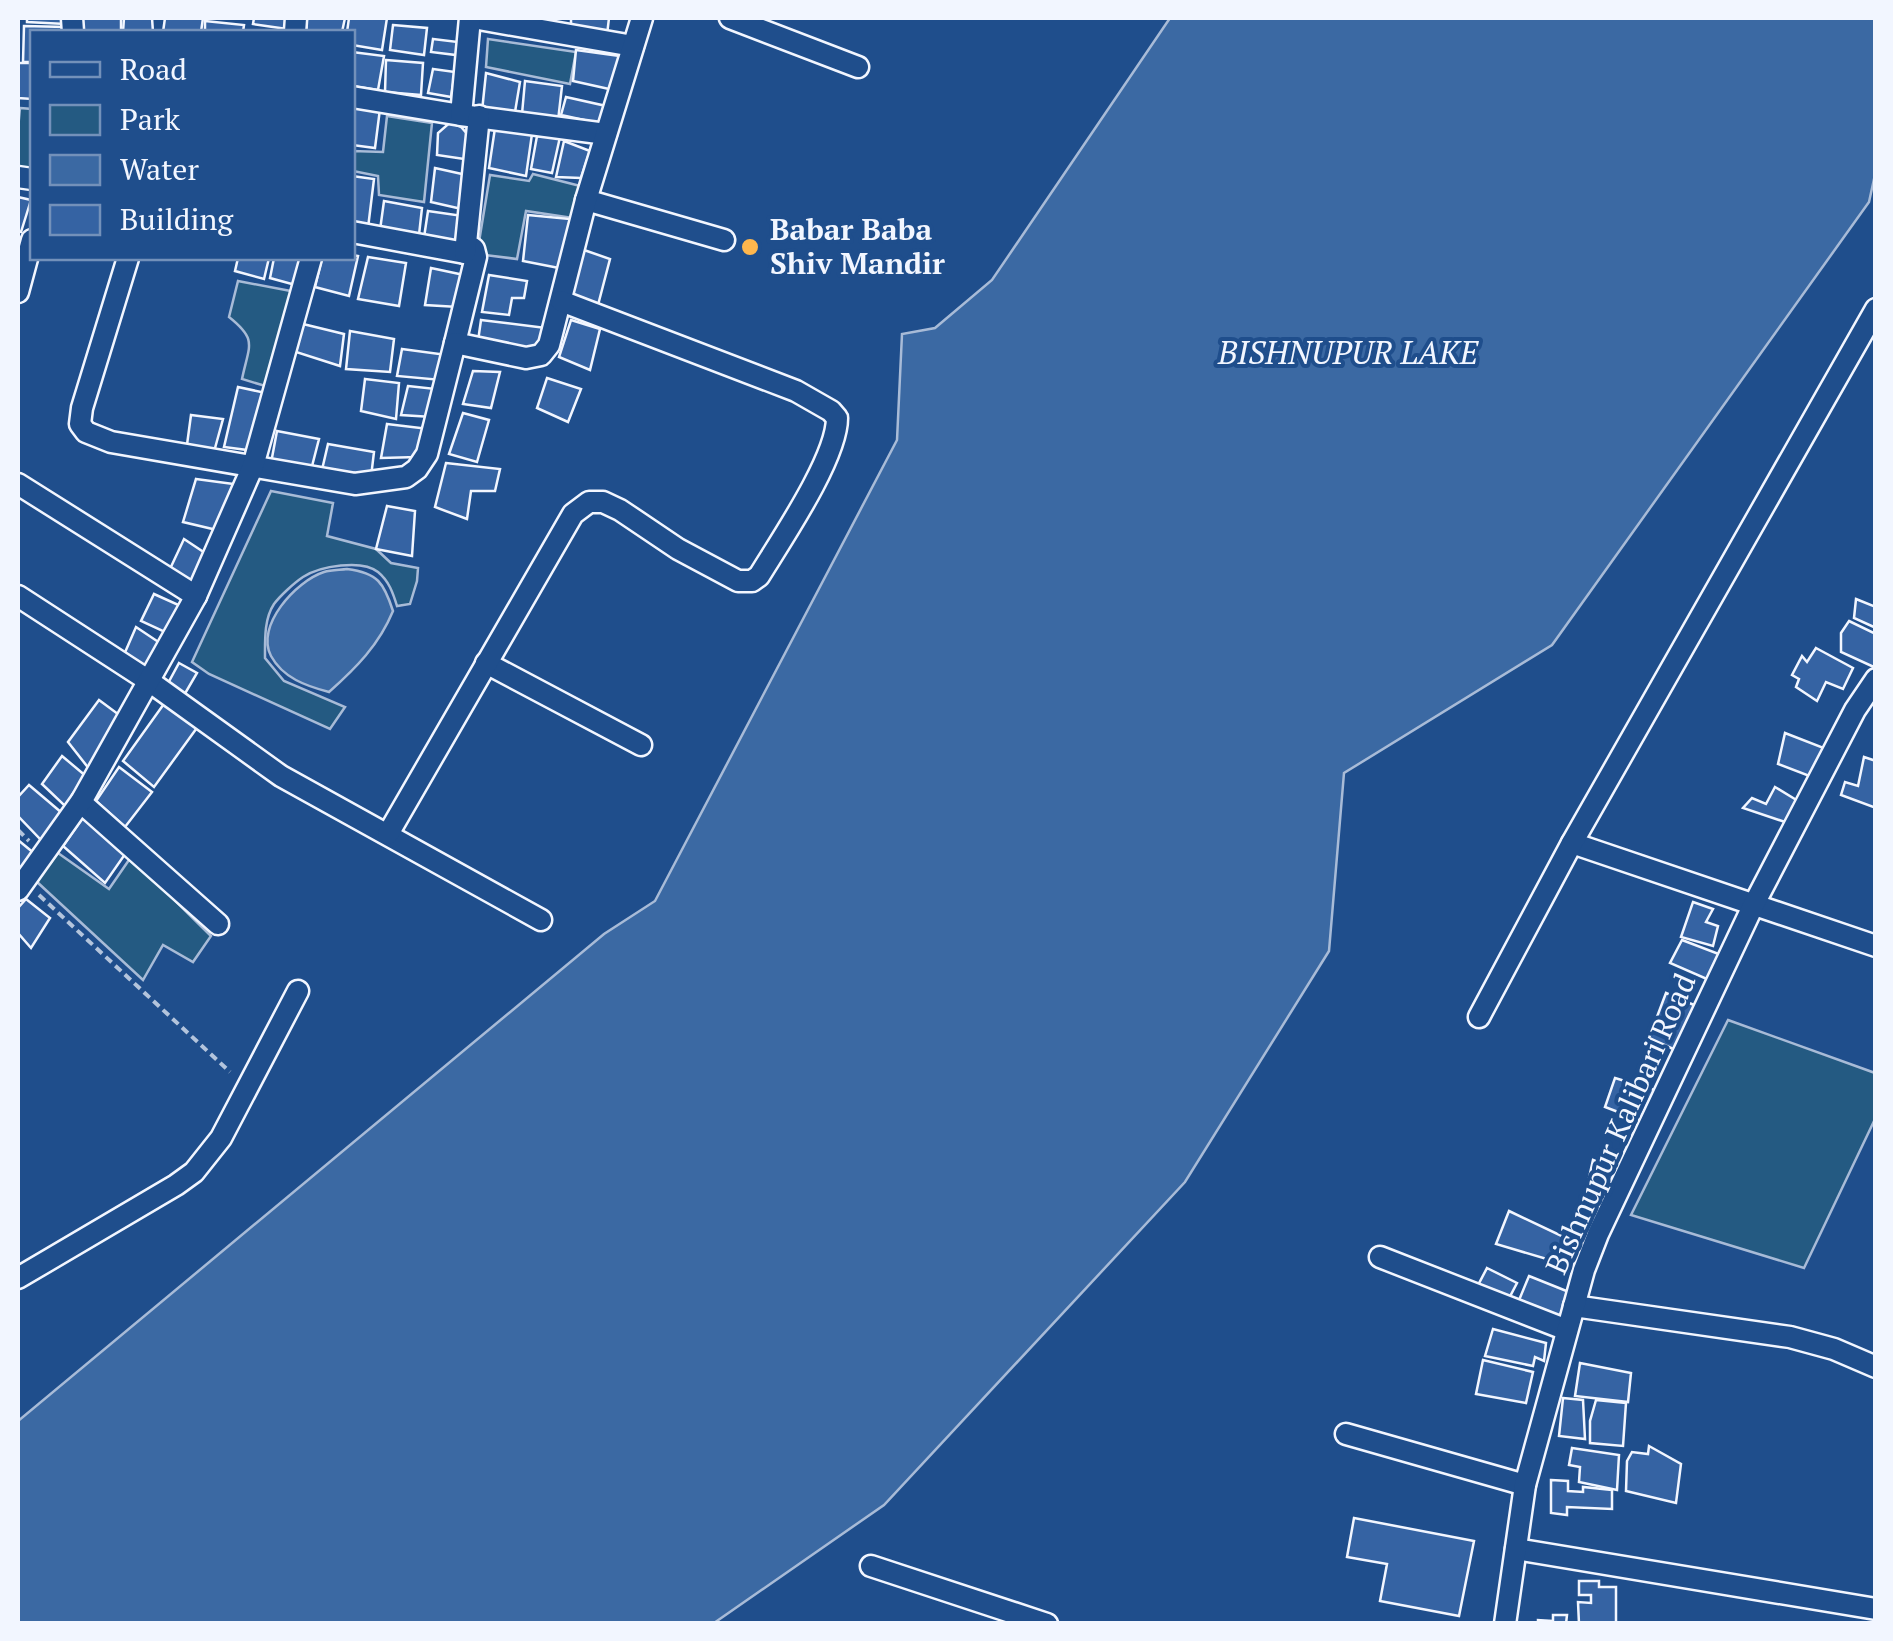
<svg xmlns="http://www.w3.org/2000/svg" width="1893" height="1641" font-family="'PT Serif',serif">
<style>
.green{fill:#245a82;stroke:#a8bbd7;stroke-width:2.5}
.water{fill:#3b69a3;stroke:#a8bbd7;stroke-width:2.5}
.building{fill:#3563a3;stroke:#f2f6ff;stroke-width:2.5}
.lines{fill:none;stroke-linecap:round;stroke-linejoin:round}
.minor-casing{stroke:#f2f6ff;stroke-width:25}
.path{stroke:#b3c4dc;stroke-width:4;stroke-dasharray:8 5;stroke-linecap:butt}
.minor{stroke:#1f4e8c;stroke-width:20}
.poi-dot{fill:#ffb74d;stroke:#1f4e8c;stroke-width:4}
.labels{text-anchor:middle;stroke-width:8;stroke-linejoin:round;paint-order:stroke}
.poi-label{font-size:30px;font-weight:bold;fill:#f2f6ff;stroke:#1f4e8c;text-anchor:start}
.street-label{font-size:30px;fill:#f2f6ff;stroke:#1f4e8c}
.water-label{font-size:32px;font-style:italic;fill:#f2f6ff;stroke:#1f4e8c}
</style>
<rect width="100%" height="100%" fill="#1f4e8c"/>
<g class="green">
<polygon points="488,39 576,52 570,84 486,67"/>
<polygon points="20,108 32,109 32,185 18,182 18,129"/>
<polygon points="387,116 432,123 424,202 379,195 378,176 353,171 353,151 383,152"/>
<polygon points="533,174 592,189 586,220 526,211 517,259 477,254 490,175 529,181"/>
<path d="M238 281 296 292 272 388 242 379C249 345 258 340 229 317Z"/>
<path d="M271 491 333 503 327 536 376 549 391 563 418 568 417 581 410 604 397 606C393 593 389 581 378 572 362 559 320 566 303 577 294 583 280 596 274 604 264 619 265 640 265 658L284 681 345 707 330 729 209 674 192 662Z"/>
<polygon points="58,853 109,889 131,857 211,936 193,962 163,945 143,980 36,881"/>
<polygon points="1728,1020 1875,1073 1875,1119 1804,1268 1631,1215"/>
</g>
<g class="water">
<polygon points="1170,18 1875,18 1876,170 1869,202 1552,645 1344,773 1329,951 1185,1182 884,1505 714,1623 18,1623 18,1421 604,934 655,901 897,440 902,334 935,328 992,280"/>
<path d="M347 569C378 573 384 583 393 611 379 645 356 668 329 692 306 686 283 678 271 656 255 626 296 581 324 572 331 570 340 570 347 569Z"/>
</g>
<g class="building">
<polygon points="27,18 65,18 65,24 27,22"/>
<rect x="81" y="18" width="40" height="14"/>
<polygon points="124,18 152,18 153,32 123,32"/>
<polygon points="165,18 203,18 201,32 163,32"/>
<polygon points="254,18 288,18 287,29 253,24"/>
<polygon points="307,18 345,18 342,32 306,32"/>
<polygon points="349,18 387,18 382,50 352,45 352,32 347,32"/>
<polygon points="571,18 609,18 607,35 571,32"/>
<polygon points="205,21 244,25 243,32 205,32"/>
<polygon points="393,25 427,28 424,55 390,50"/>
<polygon points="24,26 66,27 66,32 32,32 32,62 23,62"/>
<polygon points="433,39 458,42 456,55 431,52"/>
<polygon points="576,50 627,57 618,91 573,81"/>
<polygon points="352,52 384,56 378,90 352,86"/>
<polygon points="386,60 423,63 421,95 385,92"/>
<polygon points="18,63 32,63 32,99 18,98"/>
<polygon points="433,69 455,72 451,97 428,93"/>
<polygon points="486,73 520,82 514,118 482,111"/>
<polygon points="525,81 562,86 558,121 522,114"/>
<polygon points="566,97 606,106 598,123 561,115"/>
<polygon points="352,99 380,109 375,148 352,145"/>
<polygon points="454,119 469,136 471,160 437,155 438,133"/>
<polygon points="495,128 532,134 526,176 489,168"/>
<polygon points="537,136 560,137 552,173 531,169"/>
<polygon points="564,141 590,151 581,178 556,177"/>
<polygon points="435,168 471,176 466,210 431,202"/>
<polygon points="352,176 374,179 368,228 352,223"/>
<polygon points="18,197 31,200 21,232 18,231"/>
<polygon points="384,201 422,208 419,235 403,231 380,230"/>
<polygon points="428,211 463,216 459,249 423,244"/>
<polygon points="528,215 570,219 564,269 523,261"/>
<polygon points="584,250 610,259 598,305 571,298"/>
<polygon points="352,255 358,256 349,296 315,287 322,258 352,258"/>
<polygon points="368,257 406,263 399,306 358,299"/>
<polygon points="238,258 269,258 264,279 235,271"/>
<polygon points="274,258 305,258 299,286 270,278"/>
<polygon points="431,268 464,275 458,307 425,305"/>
<polygon points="489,275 527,281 524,298 512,298 509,315 482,312"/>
<polygon points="481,320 546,328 535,353 478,341"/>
<polygon points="571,320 600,329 590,370 559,357"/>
<polygon points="303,324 344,334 340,366 296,352"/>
<polygon points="350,331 394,339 390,372 346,369"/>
<polygon points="402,349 447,355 441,380 397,376"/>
<polygon points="473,371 500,372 491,408 463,404"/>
<polygon points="547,378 581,389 568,422 537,408"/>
<polygon points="365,379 399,383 396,419 361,411"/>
<polygon points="408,386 436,389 432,417 401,415"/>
<polygon points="238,387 266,393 255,451 224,447"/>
<polygon points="463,413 489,420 477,462 449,454"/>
<polygon points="191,415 223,419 212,459 186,452"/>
<polygon points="387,424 429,429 418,457 381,458"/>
<polygon points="277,431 319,439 311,470 271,463"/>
<polygon points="328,444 374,452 371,477 321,474"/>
<polygon points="446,463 500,469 495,491 471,491 467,519 435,507"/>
<polygon points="196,479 241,485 221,531 183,522"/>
<polygon points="387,506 415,511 412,556 376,549"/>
<polygon points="184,539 208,555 196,582 169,571"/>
<polygon points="154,594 183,607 167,633 141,621"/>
<polygon points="1856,599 1876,607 1876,628 1854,618"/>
<polygon points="1849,621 1876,634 1876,668 1841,652 1841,633"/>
<polygon points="136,627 163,645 147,670 123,657"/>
<polygon points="1816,648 1853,668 1843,689 1826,682 1817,701 1796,687 1799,679 1792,675 1802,656 1807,662"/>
<polygon points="179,663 197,673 183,697 166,687"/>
<polygon points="99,700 122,717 90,770 68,742"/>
<polygon points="166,701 199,725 154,787 123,761"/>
<polygon points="1785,733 1829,750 1812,777 1778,764"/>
<polygon points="62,756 87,777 65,806 42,784"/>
<polygon points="1864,757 1876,761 1876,808 1841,795 1845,782 1858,786"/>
<polygon points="119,767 152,792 125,827 96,801"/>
<polygon points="29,785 62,813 42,841 18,816 18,797"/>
<polygon points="1775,787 1803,804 1788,823 1743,808 1752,798 1766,804"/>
<polygon points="86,813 130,847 105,883 63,846"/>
<polygon points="18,840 35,854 18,876"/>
<polygon points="26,899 50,918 31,948 18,933 18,908"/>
<polygon points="1693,902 1713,909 1706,922 1718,926 1713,946 1681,937"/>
<polygon points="1682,940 1724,956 1716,983 1670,963"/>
<polygon points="1666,993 1701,1008 1682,1053 1649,1038"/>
<polygon points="1615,1078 1658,1091 1647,1123 1605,1107"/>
<polygon points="1593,1160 1620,1170 1615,1188 1589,1178"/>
<polygon points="1509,1211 1566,1238 1562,1253 1554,1248 1550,1260 1496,1244"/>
<polygon points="1487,1268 1517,1283 1506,1304 1476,1289"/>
<polygon points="1529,1276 1569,1292 1558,1321 1517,1305"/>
<polygon points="1493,1329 1546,1343 1544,1361 1535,1357 1533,1366 1485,1356"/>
<polygon points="1483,1360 1533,1372 1526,1403 1476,1394"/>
<polygon points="1580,1363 1631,1373 1628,1402 1575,1396"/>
<polygon points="1563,1398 1583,1400 1585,1439 1559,1436"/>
<polygon points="1596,1400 1626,1403 1623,1446 1590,1443 1590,1421"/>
<polygon points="1649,1446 1681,1464 1676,1503 1626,1491 1627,1461 1632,1452 1648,1454"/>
<polygon points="1572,1448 1619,1455 1617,1490 1579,1482 1580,1467 1569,1465"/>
<polygon points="1551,1480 1568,1481 1568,1491 1583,1492 1583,1487 1612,1490 1612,1509 1567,1507 1567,1515 1551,1513"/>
<polygon points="1354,1518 1474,1541 1459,1616 1380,1601 1387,1564 1347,1557"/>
<polygon points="1579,1581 1599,1581 1599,1587 1616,1587 1616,1624 1579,1624 1578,1602 1591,1603 1591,1595 1579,1595"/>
<polygon points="1553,1615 1567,1615 1566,1624 1538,1624 1538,1620 1553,1621"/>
</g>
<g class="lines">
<defs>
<g id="minor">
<polyline points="72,18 73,32"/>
<polyline points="473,18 633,46"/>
<polyline points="730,18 858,67"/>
<polyline points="295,32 296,18"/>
<polyline points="352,97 461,115 606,134"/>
<polyline points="461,115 470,18"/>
<polyline points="18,177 32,179"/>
<polyline points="586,200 724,240"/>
<polyline points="352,232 465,253 473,248 474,249 476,257 455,343"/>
<polyline points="465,253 479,116"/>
<polyline points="128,258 82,408 80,424 86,432 111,442 355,484 406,477 417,469 427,454 455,343 526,358 541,355 549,345 586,200 642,18"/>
<polyline points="18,292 32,240"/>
<polyline points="18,484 196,596"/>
<polyline points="18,596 149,681 281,776 541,920"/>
<polyline points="486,663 641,745"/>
<polyline points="82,800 85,806 218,924"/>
<path d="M388 834 573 514 589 502H603L620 510 678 549 738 581H752L759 576C781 540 837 458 837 418L831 411 796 391 561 301"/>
<polyline points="1572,843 1876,946"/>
<polyline points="18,890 82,800 196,596 253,466 311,258"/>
<polyline points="1479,1017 1572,843 1876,309"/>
<polyline points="1380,1257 1567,1330"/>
<polyline points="18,1278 176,1185 194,1172 221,1138 298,991"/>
<polyline points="1574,1306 1790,1337 1834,1349 1876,1367"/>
<polyline points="1346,1434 1525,1485"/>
<polyline points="1516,1549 1876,1609"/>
<polyline points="871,1566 1047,1624"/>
<polyline points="1505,1624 1525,1485 1584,1270 1598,1234 1753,906 1855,710 1876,679"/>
</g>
</defs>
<use href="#minor" class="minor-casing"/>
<g class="path">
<polyline points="18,830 29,841"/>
<polyline points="39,895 230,1072"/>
</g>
<use href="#minor" class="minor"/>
</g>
<circle class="poi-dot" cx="750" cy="247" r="10"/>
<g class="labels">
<g class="poi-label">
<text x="770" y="240">Babar Baba<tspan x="770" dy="34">Shiv Mandir</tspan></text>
</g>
<g class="street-label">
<text transform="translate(1621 1124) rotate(-66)" y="10">Bishnupur Kalibari Road</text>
</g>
<g class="water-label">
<text x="1348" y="364">BISHNUPUR LAKE</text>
</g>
</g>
<rect width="1893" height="1641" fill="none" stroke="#f2f6ff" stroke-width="40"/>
<rect x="30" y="30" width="325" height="230" fill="#1f4e8c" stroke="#7391ba" stroke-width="2.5"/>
<rect x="50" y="62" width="50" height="15" fill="#1f4e8c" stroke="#7391ba" stroke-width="2.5"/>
<text x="120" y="80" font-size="30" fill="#f2f6ff">Road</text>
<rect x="50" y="105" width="50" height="30" fill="#245a82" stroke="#7391ba" stroke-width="2.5"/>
<text x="120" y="130" font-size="30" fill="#f2f6ff">Park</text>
<rect x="50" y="155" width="50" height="30" fill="#3b69a3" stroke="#7391ba" stroke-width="2.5"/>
<text x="120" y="180" font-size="30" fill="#f2f6ff">Water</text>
<rect x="50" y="205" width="50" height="30" fill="#3563a3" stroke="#7391ba" stroke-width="2.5"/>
<text x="120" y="230" font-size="30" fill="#f2f6ff">Building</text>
</svg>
